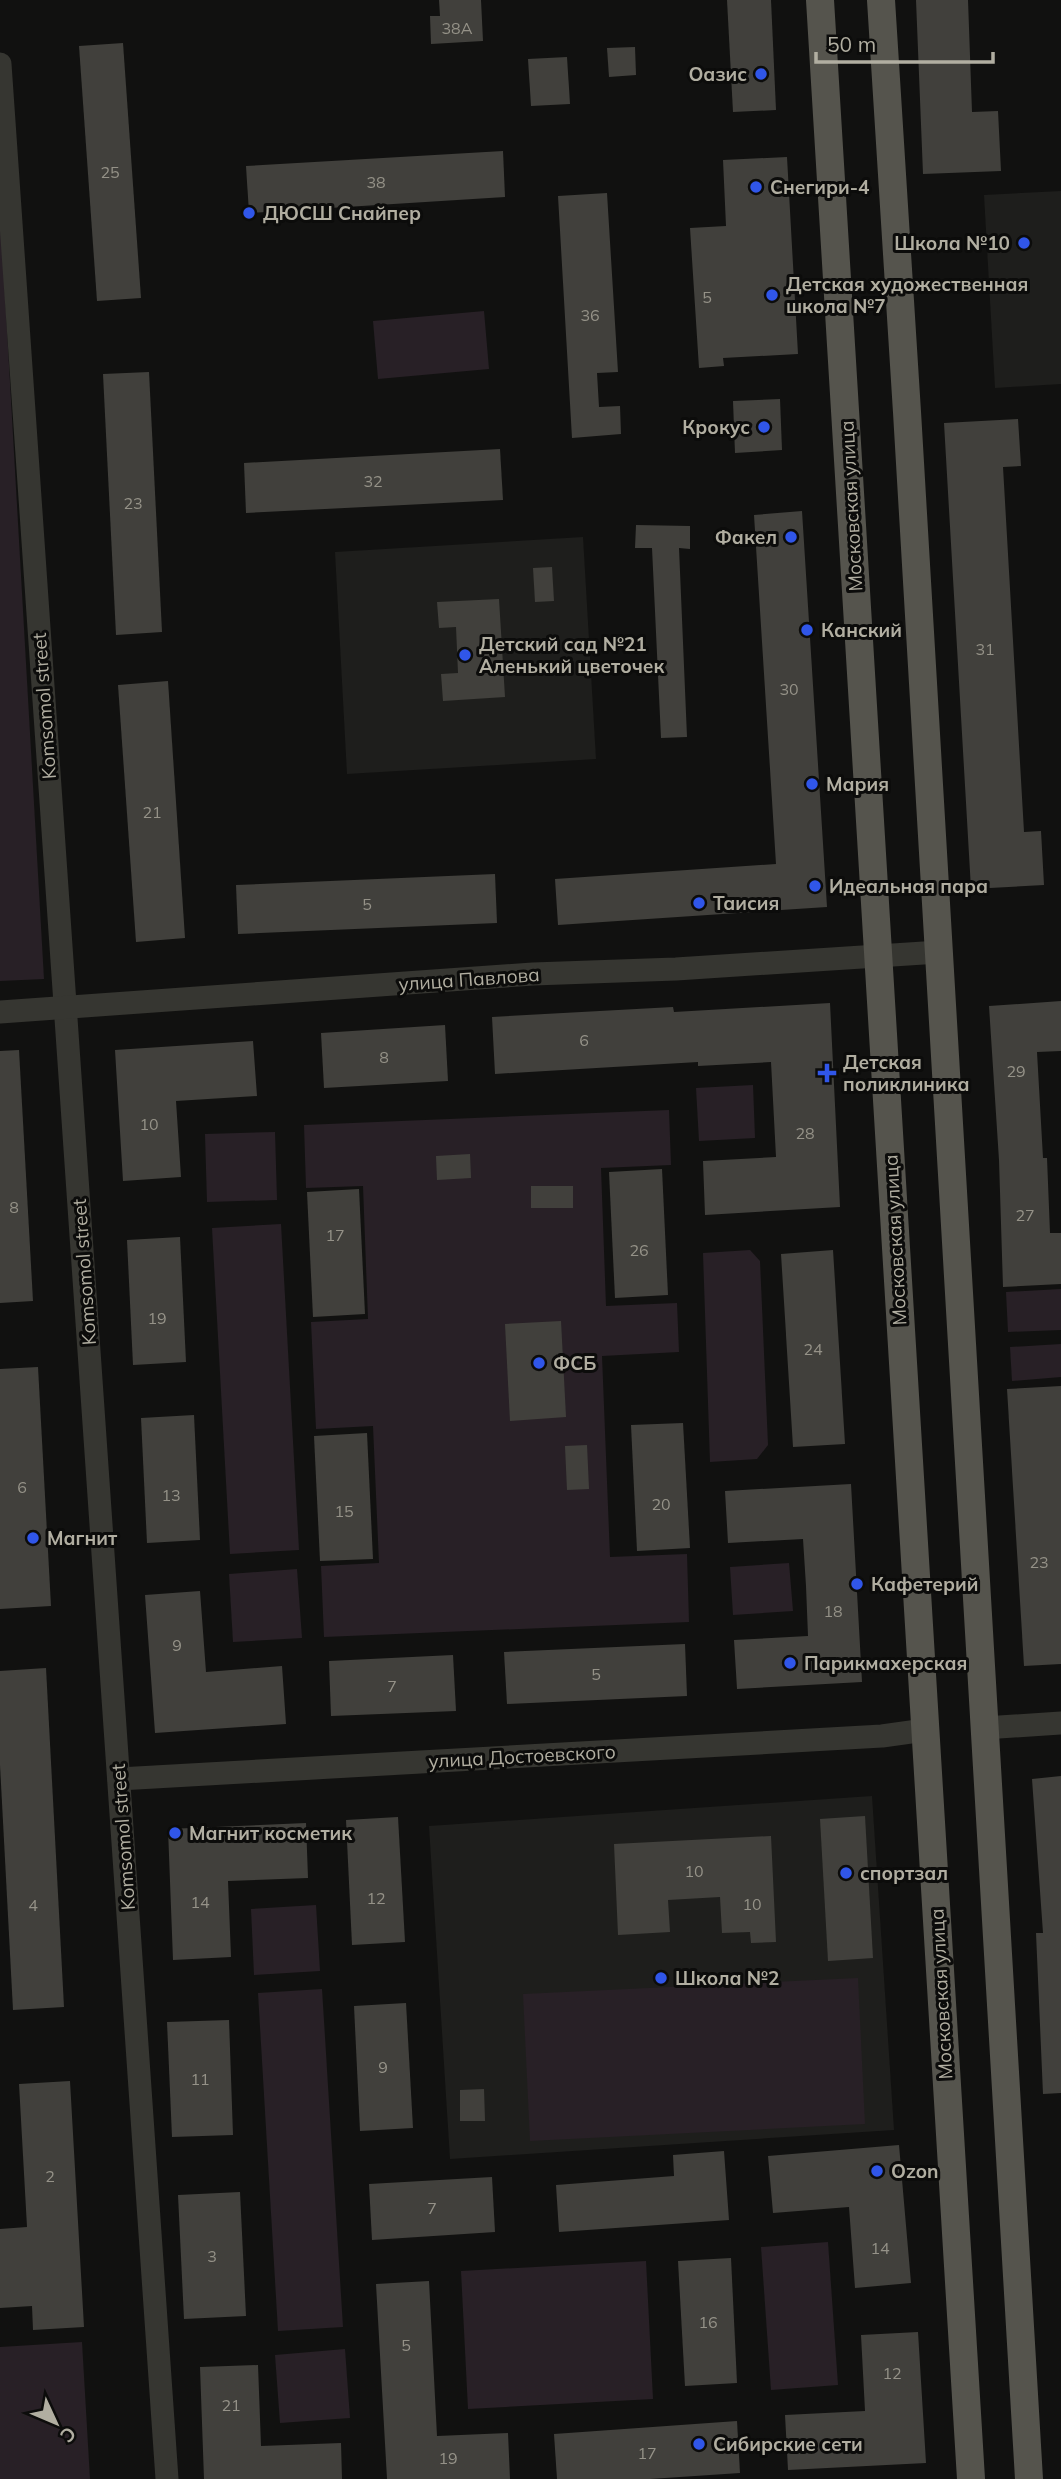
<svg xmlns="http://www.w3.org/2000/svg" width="1061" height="2479" font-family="Mulish,sans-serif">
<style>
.built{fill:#1e1e1c}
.green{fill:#282026}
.building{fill:#41403c}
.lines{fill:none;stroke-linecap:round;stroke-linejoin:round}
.minor{stroke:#363631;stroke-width:23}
.major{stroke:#55544d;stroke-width:28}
.poi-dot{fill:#3056e9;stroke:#0c0c0b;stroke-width:2.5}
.labels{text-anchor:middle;stroke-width:6;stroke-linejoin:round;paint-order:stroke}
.number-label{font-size:16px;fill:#959288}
.poi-label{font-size:19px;font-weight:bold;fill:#b1aea1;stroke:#0c0c0b;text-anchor:start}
.street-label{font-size:19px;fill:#b1aea1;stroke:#0c0c0b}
</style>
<rect width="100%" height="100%" fill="#111110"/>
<g class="built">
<polygon points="1061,191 1061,384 995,388 984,195"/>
<polygon points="583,537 596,759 347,774 335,552"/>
<polygon points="872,1796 894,2130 450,2159 429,1826"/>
</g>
<g class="green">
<polygon points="0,207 44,979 0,981"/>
<polygon points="484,311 489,369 378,379 373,321"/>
<polygon points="753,1085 755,1138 699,1141 696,1088"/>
<polygon points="669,1110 671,1165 601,1168 606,1306 677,1303 679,1352 602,1356 610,1557 687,1554 689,1622 324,1637 321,1566 379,1563 373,1426 316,1429 311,1322 368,1319 363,1186 306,1188 304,1125"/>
<polygon points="275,1132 277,1200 207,1202 205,1134"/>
<polygon points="281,1224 299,1550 230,1554 212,1228"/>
<polygon points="750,1250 760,1261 768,1445 757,1459 710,1462 703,1253"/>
<polygon points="1061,1289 1061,1330 1008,1332 1006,1292"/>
<polygon points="1061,1344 1061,1377 1012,1381 1010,1347"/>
<polygon points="789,1563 793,1611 733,1615 730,1567"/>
<polygon points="297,1569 302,1638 233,1642 229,1574"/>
<polygon points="316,1905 320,1971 254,1975 251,1909"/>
<polygon points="858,1978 865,2124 530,2141 523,1994"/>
<polygon points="322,1989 343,2327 278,2331 258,1993"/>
<polygon points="828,2242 838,2385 771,2390 761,2247"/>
<polygon points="646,2261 653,2399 468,2409 461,2271"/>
<polygon points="82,2342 90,2479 0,2479 0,2347"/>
<polygon points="345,2349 350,2418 280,2423 275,2355"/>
</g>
<g class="building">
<polygon points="439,0 481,0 483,41 431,44 430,16 440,16"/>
<polygon points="727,0 771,0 776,110 733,112"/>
<polygon points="916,0 968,0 972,112 998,111 1001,171 923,174"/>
<polygon points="123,43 141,298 97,301 79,46"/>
<polygon points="635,47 636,75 609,77 607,48"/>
<polygon points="567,57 570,104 531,106 528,59"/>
<polygon points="503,151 505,197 249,213 246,166"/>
<polygon points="787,157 798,354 723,358 724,366 699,368 690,228 726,226 723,160"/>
<polygon points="607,193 618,372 597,373 599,407 620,406 621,434 572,438 558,196"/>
<polygon points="149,372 162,632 116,635 103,374"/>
<polygon points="780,399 782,450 735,453 733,401"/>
<polygon points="1018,419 1021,466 1003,467 1024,832 1041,831 1044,885 971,889 944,423"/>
<polygon points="500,449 503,500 246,513 244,463"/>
<polygon points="802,511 827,907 558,925 555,879 776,864 754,515"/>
<polygon points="636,525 690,526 690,549 679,548 687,737 661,738 652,548 635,548"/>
<polygon points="552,567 554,601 535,602 533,568"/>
<polygon points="499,599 505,697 443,701 441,674 458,673 456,627 439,628 437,602"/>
<polygon points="168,681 185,938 136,942 118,685"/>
<polygon points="495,874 497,923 238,934 236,885"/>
<polygon points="1061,1001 1061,1051 1037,1052 1043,1158 1047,1158 1050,1233 1061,1233 1061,1284 1003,1287 999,1160 989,1006"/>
<polygon points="830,1003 840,1207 705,1215 703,1161 776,1157 771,1062 698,1066 698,1062 495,1074 492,1017 673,1007 674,1012"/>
<polygon points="445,1025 448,1081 324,1088 321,1033"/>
<polygon points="253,1041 257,1096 176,1101 181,1177 123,1181 115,1050"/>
<polygon points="19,1050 33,1301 0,1303 0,1051"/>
<polygon points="470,1154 471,1178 437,1180 436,1156"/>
<polygon points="662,1169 668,1295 615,1298 609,1172"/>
<rect x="531" y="1186" width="42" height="22"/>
<polygon points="359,1189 365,1314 313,1317 307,1192"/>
<polygon points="180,1237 186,1362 133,1365 127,1240"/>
<polygon points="833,1250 845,1444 793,1447 781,1254"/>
<polygon points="561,1321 566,1417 510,1421 505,1324"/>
<polygon points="38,1367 51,1606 0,1609 0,1369"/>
<polygon points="1061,1386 1061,1664 1024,1666 1007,1389"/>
<polygon points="194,1415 200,1540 147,1543 141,1418"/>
<polygon points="683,1423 690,1548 637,1551 631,1425"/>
<polygon points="367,1433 373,1559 320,1561 314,1436"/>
<polygon points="587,1445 589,1489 567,1490 565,1446"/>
<polygon points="851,1484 862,1682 737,1689 734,1640 808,1636 806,1586 803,1539 728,1543 725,1491"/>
<polygon points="200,1591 206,1672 282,1666 286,1724 155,1733 145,1595"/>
<polygon points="685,1644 687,1696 507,1704 504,1652"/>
<polygon points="453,1655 456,1711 331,1716 329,1661"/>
<polygon points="46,1668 64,2007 13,2010 0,1765 0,1671"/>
<polygon points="1061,1776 1061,2093 1043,2094 1036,1933 1043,1933 1032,1779"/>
<polygon points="865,1816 873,1958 828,1961 820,1819"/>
<polygon points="398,1817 405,1942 352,1945 346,1820"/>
<polygon points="306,1823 308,1878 228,1881 231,1957 173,1960 168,1829"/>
<polygon points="771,1836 776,1942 751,1943 750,1932 722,1933 720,1897 668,1900 670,1932 618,1935 614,1844"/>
<polygon points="406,2003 413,2128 360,2131 354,2006"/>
<polygon points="229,2020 233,2135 172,2137 167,2022"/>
<polygon points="70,2081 84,2327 33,2330 32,2306 0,2308 0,2229 27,2227 19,2084"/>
<polygon points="484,2089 485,2121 460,2121 460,2090"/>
<polygon points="899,2145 911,2283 855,2288 849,2207 773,2213 768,2156"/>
<polygon points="724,2151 729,2220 559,2232 556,2185 674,2176 673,2155"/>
<polygon points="492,2177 495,2232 372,2240 369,2184"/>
<polygon points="240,2192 246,2316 184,2319 178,2195"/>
<polygon points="731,2258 737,2383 685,2386 678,2261"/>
<polygon points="429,2281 437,2436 508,2433 510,2479 387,2479 376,2284"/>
<polygon points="918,2332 926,2463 788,2470 785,2415 865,2411 861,2335"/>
<polygon points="258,2365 261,2446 341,2443 342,2479 204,2479 200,2367"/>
<polygon points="737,2421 740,2473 650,2479 557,2479 554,2434"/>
</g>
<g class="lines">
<g class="minor">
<polyline points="0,64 167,2479"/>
<polyline points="0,1012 533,974 676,969 939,952"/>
<polyline points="984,1728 1061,1723"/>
<polyline points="119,1779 882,1736 925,1730"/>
</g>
<g class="major">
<polyline points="820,0 971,2479"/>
<polyline points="881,0 907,412 1029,2479"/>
</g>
</g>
<g class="poi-dot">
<circle cx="761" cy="74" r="7"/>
<circle cx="756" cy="187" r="7"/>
<circle cx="249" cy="213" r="7"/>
<circle cx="1024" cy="243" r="7"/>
<circle cx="772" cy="295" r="7"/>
<circle cx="764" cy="427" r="7"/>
<circle cx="791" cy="537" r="7"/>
<circle cx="807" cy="630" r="7"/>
<circle cx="465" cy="655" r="7"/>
<circle cx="812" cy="784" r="7"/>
<circle cx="815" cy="886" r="7"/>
<circle cx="699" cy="903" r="7"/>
<path d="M823.5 1062.5h7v7h7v7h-7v7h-7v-7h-7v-7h7z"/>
<circle cx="539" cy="1363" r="7"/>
<circle cx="33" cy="1538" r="7"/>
<circle cx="857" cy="1584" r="7"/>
<circle cx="790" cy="1663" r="7"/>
<circle cx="175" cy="1833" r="7"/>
<circle cx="846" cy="1873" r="7"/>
<circle cx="661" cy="1978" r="7"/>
<circle cx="877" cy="2171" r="7"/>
<circle cx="699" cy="2444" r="7"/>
</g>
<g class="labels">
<g class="number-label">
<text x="457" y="34">38А</text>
<text x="110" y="178">25</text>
<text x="376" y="188">38</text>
<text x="707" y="303">5</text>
<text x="590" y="321">36</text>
<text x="373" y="487">32</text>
<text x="133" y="509">23</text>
<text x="985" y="655">31</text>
<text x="789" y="695">30</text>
<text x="152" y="818">21</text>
<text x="367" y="910">5</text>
<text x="584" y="1046">6</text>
<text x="384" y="1063">8</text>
<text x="1016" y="1077">29</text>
<text x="149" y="1130">10</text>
<text x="805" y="1139">28</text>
<text x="14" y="1213">8</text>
<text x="1025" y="1221">27</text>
<text x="335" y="1241">17</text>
<text x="639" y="1256">26</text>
<text x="157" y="1324">19</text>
<text x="813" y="1355">24</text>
<text x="22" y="1493">6</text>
<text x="171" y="1501">13</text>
<text x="661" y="1510">20</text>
<text x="344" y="1517">15</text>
<text x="1039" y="1568">23</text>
<text x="833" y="1617">18</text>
<text x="177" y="1651">9</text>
<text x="596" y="1680">5</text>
<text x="392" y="1692">7</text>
<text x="694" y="1877">10</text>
<text x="376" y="1904">12</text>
<text x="200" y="1908">14</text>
<text x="752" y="1910">10</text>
<text x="33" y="1911">4</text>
<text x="383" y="2073">9</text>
<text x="200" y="2085">11</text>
<text x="50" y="2182">2</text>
<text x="432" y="2214">7</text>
<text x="880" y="2254">14</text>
<text x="212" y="2262">3</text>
<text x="708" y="2328">16</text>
<text x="406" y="2351">5</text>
<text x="892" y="2379">12</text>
<text x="231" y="2411">21</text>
<text x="647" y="2459">17</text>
<text x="448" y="2464">19</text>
</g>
<g class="poi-label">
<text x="747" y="81" text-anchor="end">Оазис</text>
<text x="770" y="194">Снегири-4</text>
<text x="263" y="220">ДЮСШ Снайпер</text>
<text x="1010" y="250" text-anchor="end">Школа №10</text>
<text x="786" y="291">Детская художественная<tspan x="786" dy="22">школа №7</tspan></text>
<text x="750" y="434" text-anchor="end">Крокус</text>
<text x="777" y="544" text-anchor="end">Факел</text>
<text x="821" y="637">Канский</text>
<text x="479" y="651">Детский сад №21<tspan x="479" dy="22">Аленький цветочек</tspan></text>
<text x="826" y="791">Мария</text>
<text x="829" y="893">Идеальная пара</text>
<text x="713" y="910">Таисия</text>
<text x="843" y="1069">Детская<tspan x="843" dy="22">поликлиника</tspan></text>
<text x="553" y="1370">ФСБ</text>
<text x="47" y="1545">Магнит</text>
<text x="871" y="1591">Кафетерий</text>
<text x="804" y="1670">Парикмахерская</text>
<text x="189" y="1840">Магнит косметик</text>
<text x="860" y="1880">спортзал</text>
<text x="675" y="1985">Школа №2</text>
<text x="891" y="2178">Ozon</text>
<text x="713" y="2451">Сибирские сети</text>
</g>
<g class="street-label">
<text transform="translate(851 506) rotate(-93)" y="7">Московская улица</text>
<text transform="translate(44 706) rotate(-94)" y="7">Komsomol street</text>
<text transform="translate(469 979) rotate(-4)" y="7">улица Павлова</text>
<text transform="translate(895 1240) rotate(-93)" y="7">Московская улица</text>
<text transform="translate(84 1272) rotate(-94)" y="7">Komsomol street</text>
<text transform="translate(522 1756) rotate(-3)" y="7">улица Достоевского</text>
<text transform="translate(123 1837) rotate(-94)" y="7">Komsomol street</text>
<text transform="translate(941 1994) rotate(-93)" y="7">Московская улица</text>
</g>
</g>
<g transform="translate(56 2423) rotate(134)" stroke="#0c0c0b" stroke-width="5" paint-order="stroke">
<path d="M0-5L12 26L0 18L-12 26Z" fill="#b1aea1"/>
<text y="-10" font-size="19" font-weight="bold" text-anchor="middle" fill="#b1aea1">С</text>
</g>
<path d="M816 52v10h177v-10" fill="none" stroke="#b1aea1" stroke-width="3.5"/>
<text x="827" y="52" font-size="21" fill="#b1aea1" stroke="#0c0c0b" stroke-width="5" paint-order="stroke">50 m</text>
</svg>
